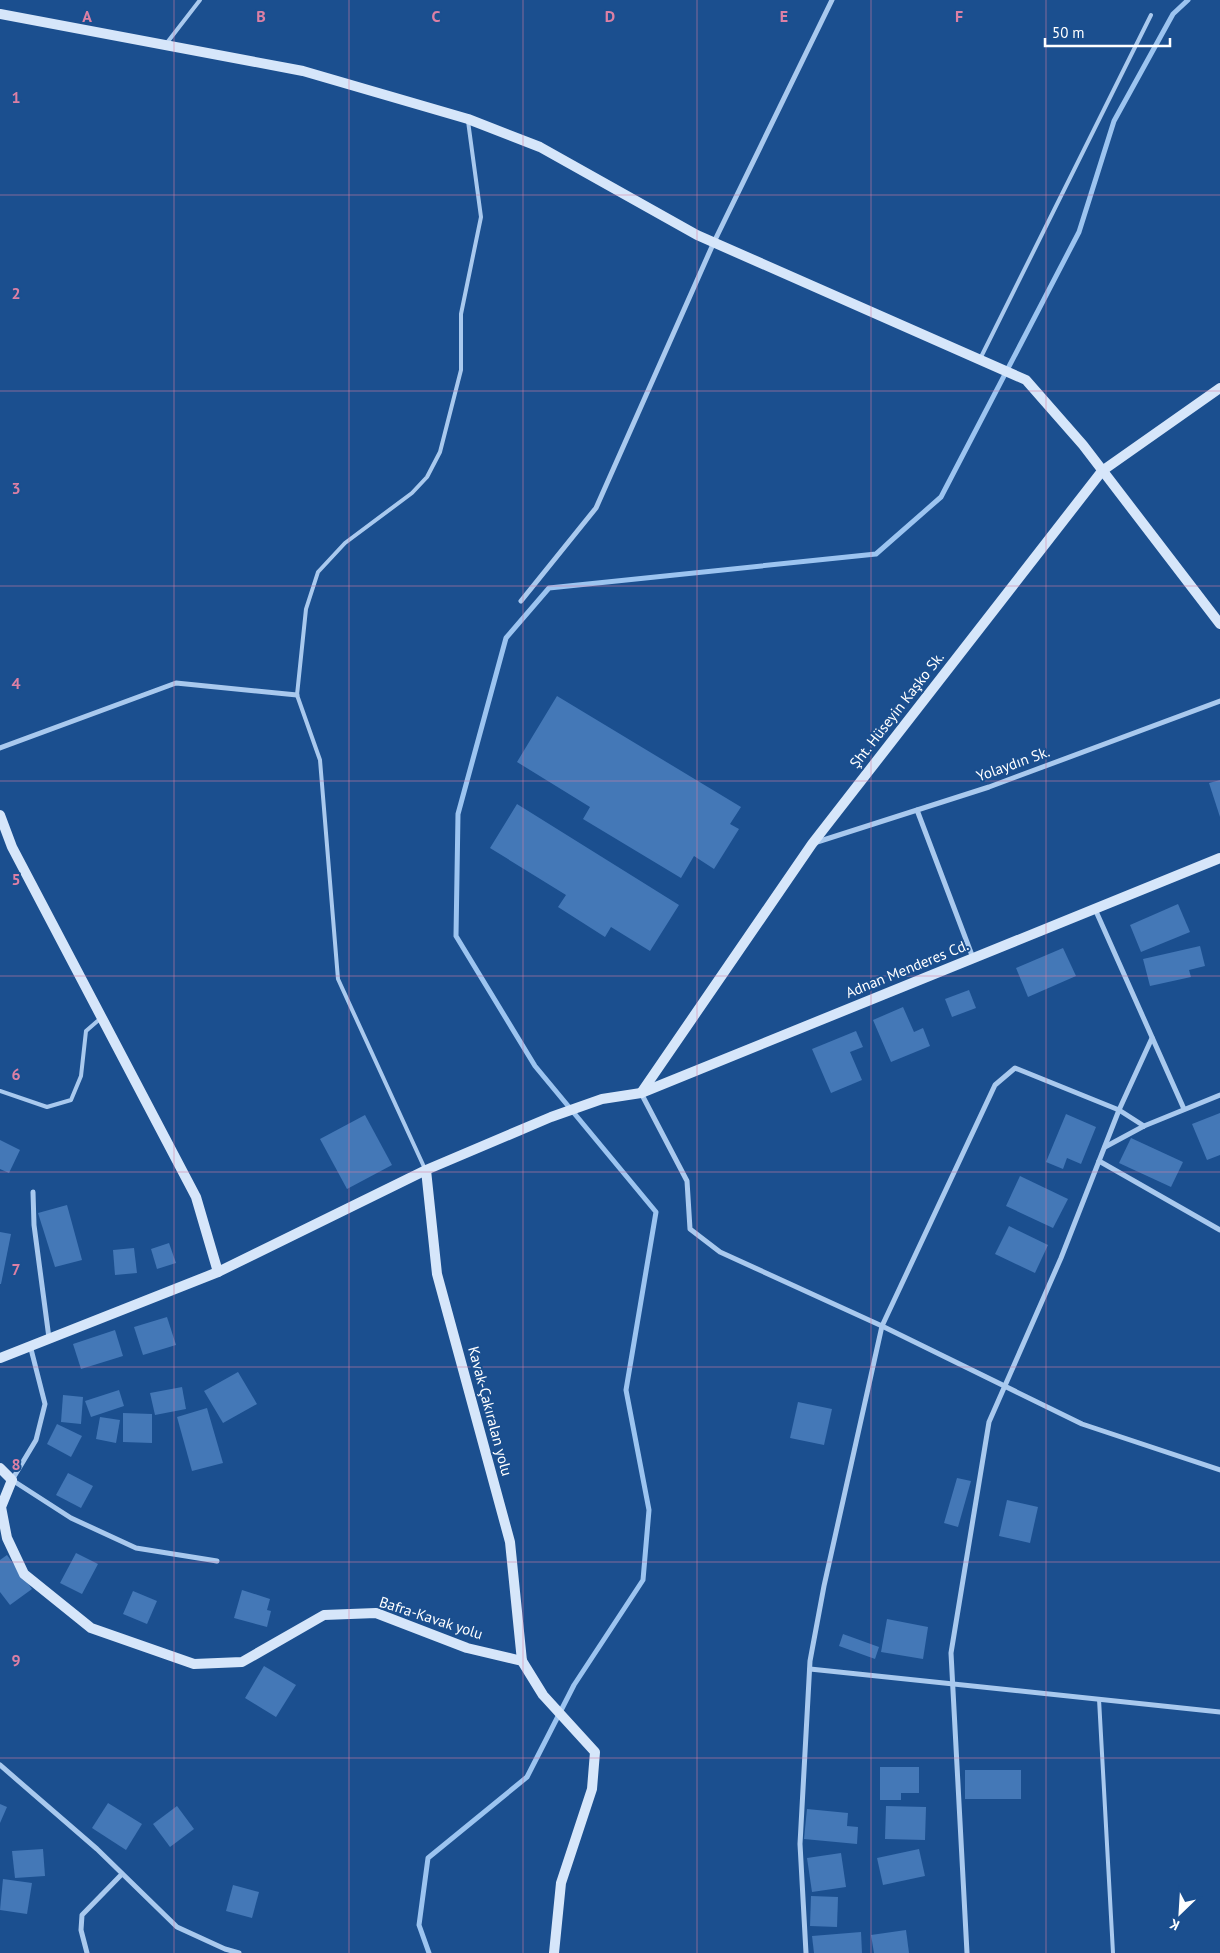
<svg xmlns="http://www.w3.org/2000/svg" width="1220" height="1953" font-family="'PT Sans',sans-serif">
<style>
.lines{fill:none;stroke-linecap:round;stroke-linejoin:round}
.stream{stroke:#9cc4f0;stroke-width:5}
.building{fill:#4478b7}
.lane{stroke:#a9c9ee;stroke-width:4}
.street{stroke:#a9c9ee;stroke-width:5}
.secondary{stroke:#d6e6fa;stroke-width:10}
.grid{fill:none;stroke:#dd80a5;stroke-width:1;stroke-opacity:0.55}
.labels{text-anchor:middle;stroke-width:4;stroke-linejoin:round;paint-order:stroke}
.street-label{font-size:15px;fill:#fff;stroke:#1b4f8f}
.grid-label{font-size:16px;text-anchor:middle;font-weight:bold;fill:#dd80a5;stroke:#1b4f8f;stroke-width:4;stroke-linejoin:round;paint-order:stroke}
</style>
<rect width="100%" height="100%" fill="#1b4f8f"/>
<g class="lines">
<polyline class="stream" points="429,1953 419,1925 428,1858 527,1777 574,1685 643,1580 649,1510 626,1390 656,1212 535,1066 456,936 458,814 506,638 549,588 876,554 941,497 1079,232 1114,121 1173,14 1188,0"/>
</g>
<g class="building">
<polygon points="557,696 741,807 730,824 739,829 714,869 694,856 681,878 583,819 590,807 517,762"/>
<polygon points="1220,780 1220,817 1209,783"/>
<polygon points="517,804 679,905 650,951 611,927 605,937 558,907 566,895 490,848"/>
<polygon points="1178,904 1190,932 1141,952 1130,925"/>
<polygon points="1200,946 1205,966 1189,970 1191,977 1150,986 1143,959"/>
<polygon points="1063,948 1076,976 1028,997 1016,968"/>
<polygon points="969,990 976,1008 952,1017 945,999"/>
<polygon points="903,1007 914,1032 923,1028 930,1046 891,1062 873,1020"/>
<polygon points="856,1031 863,1047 850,1052 862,1080 831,1093 812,1049"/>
<polygon points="1220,1113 1220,1155 1207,1160 1192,1124"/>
<polygon points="1066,1114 1096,1127 1081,1164 1067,1158 1063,1169 1046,1162"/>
<polygon points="365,1115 392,1165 347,1189 320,1139"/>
<polygon points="1131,1138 1183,1162 1171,1187 1119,1163"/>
<polygon points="0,1140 20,1150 9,1173 0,1169"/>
<polygon points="1020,1176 1068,1199 1053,1228 1006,1206"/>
<polygon points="67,1205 82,1260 55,1267 38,1213"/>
<polygon points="1009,1226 1048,1245 1035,1273 995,1254"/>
<polygon points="0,1232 11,1234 1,1284 0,1284"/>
<polygon points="169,1243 176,1263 157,1269 151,1249"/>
<polygon points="134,1248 137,1273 115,1275 113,1250"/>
<polygon points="167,1317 176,1345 143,1355 134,1327"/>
<polygon points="115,1330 123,1356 81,1369 73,1344"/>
<polygon points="238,1372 257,1404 223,1423 204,1391"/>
<polygon points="182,1387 186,1409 155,1415 150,1393"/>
<polygon points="119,1390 124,1406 91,1417 85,1401"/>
<polygon points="63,1395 83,1397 81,1424 61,1422"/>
<polygon points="798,1402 832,1409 824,1445 790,1438"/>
<polygon points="207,1408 223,1463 192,1471 177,1417"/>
<polygon points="123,1413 152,1414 152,1443 123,1442"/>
<polygon points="100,1417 120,1420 116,1443 96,1439"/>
<polygon points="57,1424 82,1436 71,1457 47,1444"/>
<polygon points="68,1473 93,1486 81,1508 56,1495"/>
<polygon points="957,1478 971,1481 958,1527 944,1523"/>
<polygon points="1007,1500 1038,1507 1030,1543 999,1536"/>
<polygon points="76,1553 98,1564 82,1594 60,1583"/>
<polygon points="7,1555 32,1589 10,1605 0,1592 0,1560"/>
<polygon points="242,1590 270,1599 267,1610 271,1611 267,1627 234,1618"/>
<polygon points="133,1591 157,1601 147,1624 123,1614"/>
<polygon points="887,1619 928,1627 923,1659 881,1652"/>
<polygon points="843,1634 879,1647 875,1659 839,1646"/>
<polygon points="264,1666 296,1685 276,1717 245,1698"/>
<polygon points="880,1767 919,1767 919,1793 901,1793 901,1800 880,1800"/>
<rect x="965" y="1770" width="56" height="29"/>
<polygon points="108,1803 142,1824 126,1850 92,1828"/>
<polygon points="0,1804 7,1807 0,1823"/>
<polygon points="177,1806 194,1829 170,1847 153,1824"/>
<polygon points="886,1806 926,1807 925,1840 885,1839"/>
<polygon points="807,1809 848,1813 847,1826 858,1827 857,1844 804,1839"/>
<polygon points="43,1849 45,1876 15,1878 12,1851"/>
<polygon points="919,1849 925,1876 883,1885 877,1858"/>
<polygon points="841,1853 846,1887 812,1892 807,1858"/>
<polygon points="3,1879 32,1883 27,1914 0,1910"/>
<polygon points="233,1885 259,1892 252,1918 226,1911"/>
<polygon points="811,1896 838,1897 837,1927 810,1926"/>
<polygon points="906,1930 909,1953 874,1953 871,1935"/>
<polygon points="861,1932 862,1953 814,1953 812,1936"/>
</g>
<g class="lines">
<g class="lane">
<polyline points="166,44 200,0"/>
<polyline points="980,359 1151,15"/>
<polyline points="0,1091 47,1107 71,1100 81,1076 86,1031 101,1018"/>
<polyline points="425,1169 338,979 320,760 297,695 306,609 318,572 345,543 412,493 427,477 440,452 461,370 461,314 481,217 468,121"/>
<polyline points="1099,1699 1113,1953"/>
</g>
<g class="street">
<polyline points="521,601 596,508 714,242 832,0"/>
<polyline points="0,748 176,683 297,695"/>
<polyline points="917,810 973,958"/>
<polyline points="814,843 989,787 1220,701"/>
<polyline points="1095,909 1184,1109"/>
<polyline points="641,1093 687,1181 690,1229 720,1252 882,1326 1082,1424 1220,1470"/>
<polyline points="1105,1147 1144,1126 1220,1095"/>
<polyline points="1099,1161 1220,1230"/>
<polyline points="33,1192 34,1225 49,1338"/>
<polyline points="30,1345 45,1404 36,1440 12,1480 71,1518 136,1548 217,1561"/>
<polyline points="810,1669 1220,1712"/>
<polyline points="0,1765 97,1849 177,1927 225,1949 239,1953"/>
<polyline points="87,1953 81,1930 82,1915 122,1874"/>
<polyline points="806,1953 800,1844 810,1661 824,1586 882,1326 995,1085 1015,1068 1119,1110 1144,1126"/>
<polyline points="967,1953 951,1653 989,1422 1061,1258 1119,1110 1152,1038"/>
</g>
<g class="secondary">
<polyline points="0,14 303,71 468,119 540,147 697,235 1026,380 1083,445 1220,624"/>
<polyline points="0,815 12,847 196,1197 218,1272"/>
<polyline points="641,1093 812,844 1102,471 1220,388"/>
<polyline points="426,1170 437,1274 510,1542 522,1661"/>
<polyline points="0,1358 218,1272 426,1170 551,1117 602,1099 641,1093 1220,858"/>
<polyline points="0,1468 12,1480 1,1507 7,1538 24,1574 91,1628 194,1664 242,1662 324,1615 376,1613 467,1648 522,1661 543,1695 595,1752 592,1789 561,1883 554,1953"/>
</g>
</g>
<path class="grid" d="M174 0V1953M349 0V1953M523 0V1953M697 0V1953M871 0V1953M1046 0V1953M0 195H1220M0 391H1220M0 586H1220M0 781H1220M0 976H1220M0 1172H1220M0 1367H1220M0 1562H1220M0 1758H1220"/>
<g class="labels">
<g class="street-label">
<text transform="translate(897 710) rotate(-52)" y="5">Şht. Hüseyin Kaşko Sk.</text>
<text transform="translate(1013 764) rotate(-20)" y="5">Yolaydın Sk.</text>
<text transform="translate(907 969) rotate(-22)" y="5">Adnan Menderes Cd.</text>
<text transform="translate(490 1411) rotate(75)" y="5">Kavak-Çakıralan yolu</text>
<text transform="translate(431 1618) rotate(18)" y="5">Bafra-Kavak yolu</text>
</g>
</g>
<g class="grid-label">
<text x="87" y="22">A</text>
<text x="261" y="22">B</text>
<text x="436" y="22">C</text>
<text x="610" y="22">D</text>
<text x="784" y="22">E</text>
<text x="959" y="22">F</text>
<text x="16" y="103">1</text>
<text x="16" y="299">2</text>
<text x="16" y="494">3</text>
<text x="16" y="689">4</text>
<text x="16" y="885">5</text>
<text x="16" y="1080">6</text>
<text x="16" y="1275">7</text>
<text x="16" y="1470">8</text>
<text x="16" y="1666">9</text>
</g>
<g transform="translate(1180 1913) rotate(205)" stroke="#1b4f8f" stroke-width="4" paint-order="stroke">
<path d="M0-4L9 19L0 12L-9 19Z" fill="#ffffff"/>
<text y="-8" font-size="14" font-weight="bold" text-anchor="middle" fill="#ffffff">K</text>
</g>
<path d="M1045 38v8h125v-8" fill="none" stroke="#ffffff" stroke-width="2.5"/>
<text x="1052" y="38" font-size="15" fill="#ffffff" stroke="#1b4f8f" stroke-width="4" paint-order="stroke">50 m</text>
</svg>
